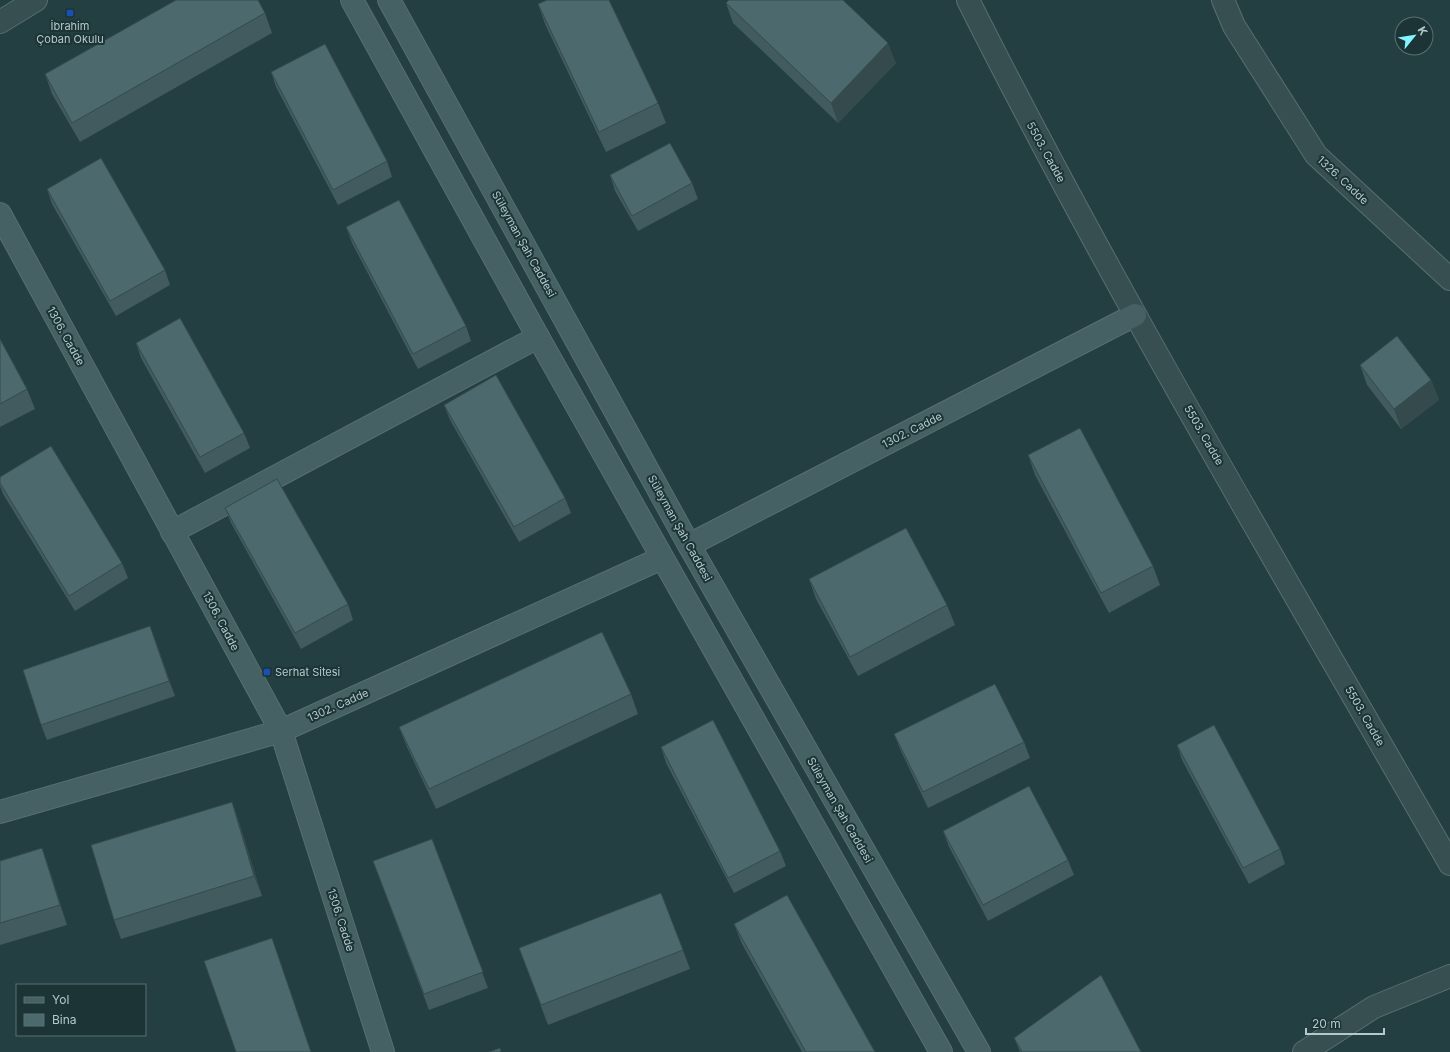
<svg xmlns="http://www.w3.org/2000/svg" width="1450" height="1052" font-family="Inter,sans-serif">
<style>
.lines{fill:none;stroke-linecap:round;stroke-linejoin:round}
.street-casing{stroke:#586f71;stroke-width:24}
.secondary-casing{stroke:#586f71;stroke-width:24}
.street{stroke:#374f51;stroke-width:22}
.secondary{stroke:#456164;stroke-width:22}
.wall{fill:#415b5e}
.shaded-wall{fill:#354a4c}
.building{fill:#4c6a6d;stroke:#354a4c}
.transit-dot{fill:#1a4fb4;stroke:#1c3436;stroke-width:1.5}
.labels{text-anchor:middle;stroke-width:4;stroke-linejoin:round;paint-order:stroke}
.poi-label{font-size:11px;fill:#b4c9cb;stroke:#1c3436}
.street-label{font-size:11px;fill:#b4c9cb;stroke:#1c3436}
</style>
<rect width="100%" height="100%" fill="#233f41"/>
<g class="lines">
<defs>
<g id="street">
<path d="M968 0C1116 295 1286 578 1450 864"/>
<polyline points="1223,0 1234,26 1316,155 1450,279"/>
<polyline points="0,22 36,0"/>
<polyline points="1304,1052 1374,1007 1450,976"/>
</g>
<g id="secondary">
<polyline points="352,0 538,337 941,1052"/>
<polyline points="389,0 689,545 979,1052"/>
<polyline points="0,214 281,731 383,1052"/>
<polyline points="172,532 538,337"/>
<polyline points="689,545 1135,315"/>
<polyline points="0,812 281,731 662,558"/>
</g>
</defs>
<use href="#street" class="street-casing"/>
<use href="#secondary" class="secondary-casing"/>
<use href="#street" class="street"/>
<use href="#secondary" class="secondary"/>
</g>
<g class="wall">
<polygon points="726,3 896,63 838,123 733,23"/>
<polygon points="538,4 658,103 666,123 606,152 545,24"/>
<polygon points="265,13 272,33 80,142 52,94 45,74"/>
<polygon points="271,72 387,161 392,177 338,205 276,87"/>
<polygon points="610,175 692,183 698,199 638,231 615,191"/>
<polygon points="47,189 165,270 170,285 116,316 52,204"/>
<polygon points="346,227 466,326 471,341 418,369 352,243"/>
<polygon points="0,339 27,389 35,409 0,427"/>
<polygon points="136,343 244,433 250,448 205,473 141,358"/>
<polygon points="1360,365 1431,380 1439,400 1401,429 1367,385"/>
<polygon points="444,405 565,498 571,513 519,542 450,420"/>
<polygon points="1028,455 1153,566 1160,585 1109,613 1035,475"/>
<polygon points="0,477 122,563 128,578 75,611 3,494 0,486"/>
<polygon points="225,508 348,604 353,620 301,649 231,523"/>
<polygon points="809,579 947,605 955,625 858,676 816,599"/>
<polygon points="150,626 175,696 47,740 41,725"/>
<polygon points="631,694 638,714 436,809 407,747 399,727"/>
<polygon points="894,734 1024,742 1030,758 928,808 900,749"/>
<polygon points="1177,745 1280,849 1285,864 1249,884 1182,760"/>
<polygon points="661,747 780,851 786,866 734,893 666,763"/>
<polygon points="232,802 239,822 262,896 121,939 114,920"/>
<polygon points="943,831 1068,860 1074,875 988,921 949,847"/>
<polygon points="432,839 488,988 429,1010 373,861"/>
<polygon points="42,848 49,868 67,925 0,945 0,861"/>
<polygon points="734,924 875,1052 802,1052 742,944"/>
<polygon points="519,948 683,950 690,969 548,1025"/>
<polygon points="1014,1038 1022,1052 1020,1052"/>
</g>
<g class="shaded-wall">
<polygon points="888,43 896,63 838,123 831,103"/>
<polygon points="1431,380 1439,400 1401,429 1394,409"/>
<polygon points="150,626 156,641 175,696 169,681"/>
<polygon points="232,802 239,822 262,896 254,876"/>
<polygon points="42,848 49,868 67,925 60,905"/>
</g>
<g class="building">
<polygon points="176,0 258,0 265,13 72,123 45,74"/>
<polygon points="547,0 609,0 658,103 599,132 538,4"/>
<polygon points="729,0 843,0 888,43 831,103 726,3"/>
<polygon points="325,44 387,161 333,190 271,72"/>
<polygon points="670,143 692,183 632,216 610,175"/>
<polygon points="101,158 165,270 110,301 47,189"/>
<polygon points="399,200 466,326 413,354 346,227"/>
<polygon points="180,318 244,433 200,457 136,343"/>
<polygon points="1397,336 1431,380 1394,409 1360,365"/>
<polygon points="0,339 27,389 0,404"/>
<polygon points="496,375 565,498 514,527 444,405"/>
<polygon points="1080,428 1153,566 1101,593 1028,455"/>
<polygon points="51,446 122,563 69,596 0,483 0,477"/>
<polygon points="277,479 348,604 295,633 225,508"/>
<polygon points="906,528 947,605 850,657 809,579"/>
<polygon points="150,626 169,681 41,725 23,670"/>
<polygon points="602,632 631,694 429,789 399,727"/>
<polygon points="995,684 1024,742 923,792 894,734"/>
<polygon points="713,720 780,851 728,878 661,747"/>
<polygon points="1214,725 1280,849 1243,868 1177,745"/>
<polygon points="1029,786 1068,860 983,905 943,831"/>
<polygon points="232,802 254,876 114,920 91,845"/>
<polygon points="432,839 483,972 424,994 373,861"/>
<polygon points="42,848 60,905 0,923 0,861"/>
<polygon points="661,893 683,950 541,1005 519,948"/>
<polygon points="787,895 875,1052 806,1052 734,924"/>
<polygon points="272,938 311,1052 236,1052 204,961"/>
<polygon points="1101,975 1141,1052 1022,1052 1014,1038"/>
<polygon points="500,1048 501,1052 489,1052"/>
</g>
<g class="transit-dot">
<rect x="66" y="9" width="8" height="8" rx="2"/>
<rect x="263" y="668" width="8" height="8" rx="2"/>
</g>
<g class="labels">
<g class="poi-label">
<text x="70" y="30">İbrahim<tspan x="70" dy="13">Çoban Okulu</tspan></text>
<text x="275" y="676" text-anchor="start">Serhat Sitesi</text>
</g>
<g class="street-label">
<text transform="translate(1046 152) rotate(61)" y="4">5503. Cadde</text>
<text transform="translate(1343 180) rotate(43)" y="4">1326. Cadde</text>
<text transform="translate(524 244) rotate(61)" y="4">Süleyman Şah Caddesi</text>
<text transform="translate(66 336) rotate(61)" y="4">1306. Cadde</text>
<text transform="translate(912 430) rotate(-27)" y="4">1302. Cadde</text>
<text transform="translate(1204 435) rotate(60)" y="4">5503. Cadde</text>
<text transform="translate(680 528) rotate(61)" y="4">Süleyman Şah Caddesi</text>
<text transform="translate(221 621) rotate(62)" y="4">1306. Cadde</text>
<text transform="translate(338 705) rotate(-24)" y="4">1302. Cadde</text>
<text transform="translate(1365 716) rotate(60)" y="4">5503. Cadde</text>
<text transform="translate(840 810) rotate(60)" y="4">Süleyman Şah Caddesi</text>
<text transform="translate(341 920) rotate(72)" y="4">1306. Cadde</text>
</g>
</g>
<rect x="16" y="984" width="130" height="52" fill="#1c3436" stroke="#597072"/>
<rect x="24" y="997" width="20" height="6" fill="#456164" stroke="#597072"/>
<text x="52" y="1004" font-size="12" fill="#b4c9cb">Yol</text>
<rect x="24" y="1014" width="20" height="12" fill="#4c6a6d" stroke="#597072"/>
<text x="52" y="1024" font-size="12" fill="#b4c9cb">Bina</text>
<g transform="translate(1414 36) rotate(60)"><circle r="19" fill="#1c3436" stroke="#597072"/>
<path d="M0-3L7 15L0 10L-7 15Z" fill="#85f2ff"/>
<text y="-6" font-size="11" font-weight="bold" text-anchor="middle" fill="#b4c9cb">K</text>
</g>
<path d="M1306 1028v6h78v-6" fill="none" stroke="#b4c9cb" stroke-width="2"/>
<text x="1312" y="1028" font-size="12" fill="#b4c9cb" stroke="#1c3436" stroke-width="3" paint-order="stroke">20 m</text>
</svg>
